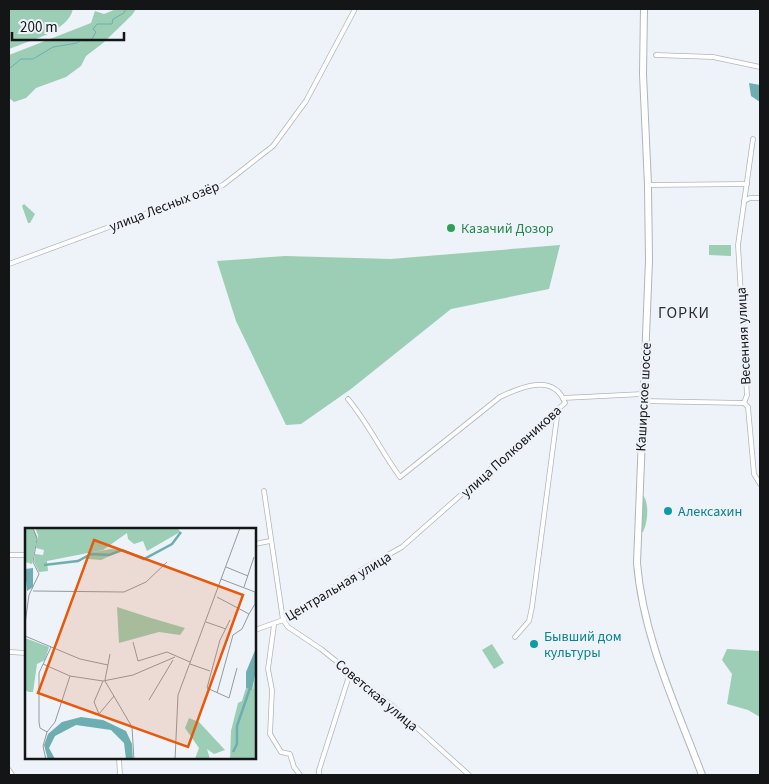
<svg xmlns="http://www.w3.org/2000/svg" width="769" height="784" font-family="'Source Sans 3',sans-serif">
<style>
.green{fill:#9bceb4}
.water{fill:#6eaeb0}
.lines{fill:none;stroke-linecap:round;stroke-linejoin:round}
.stream{stroke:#6eaeb0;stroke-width:1}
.street-casing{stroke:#b0b6bb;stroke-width:5.5}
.primary-casing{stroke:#b0b6bb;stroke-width:8}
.street{stroke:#fff;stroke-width:4}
.primary{stroke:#fff;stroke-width:6}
.leisure-dot{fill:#2e9e5b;stroke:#edf3f8;stroke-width:2}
.culture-dot{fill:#0f9aa8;stroke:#edf3f8;stroke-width:2}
.labels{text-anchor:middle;stroke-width:5;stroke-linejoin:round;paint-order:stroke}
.street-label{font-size:14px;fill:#131517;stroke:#edf3f8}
.leisure-label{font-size:14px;fill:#27864d;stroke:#edf3f8;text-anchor:start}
.culture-label{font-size:14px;fill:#0d838f;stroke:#edf3f8;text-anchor:start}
.quarter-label{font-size:16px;letter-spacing:1px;fill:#2a2e32;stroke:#edf3f8}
.inset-river{fill:none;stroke:#6eaeb0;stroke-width:2.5}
.inset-road{fill:none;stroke:#969a9e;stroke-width:1}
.view{fill:#e8590c;fill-opacity:0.15;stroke:#e8590c;stroke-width:2.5}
.inset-edge{fill:none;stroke:#131517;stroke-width:2.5}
</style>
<rect width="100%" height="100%" fill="#edf3f8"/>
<g class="green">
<path d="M9 9H73C68 32 28 41 9 49Z"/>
<polygon points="116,9 136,9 132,15 103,43 86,56 81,66 66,77 36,88 26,98 14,102 9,98 9,55 91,23 95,11 104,14"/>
<polygon points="24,204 35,214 30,223 28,223 22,206"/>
<polygon points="560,245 549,289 451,309 351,389 301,424 286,425 236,321 217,261 285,256 391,259"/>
<polygon points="709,245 731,245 731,256 709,255"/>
<path d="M641 493C650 500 648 522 643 532L640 533Z"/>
<polygon points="492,644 504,663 494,669 482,650"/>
<polygon points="727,649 760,651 760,717 748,710 727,704 732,674 722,660"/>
</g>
<polygon class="water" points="749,83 760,85 760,102 751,96"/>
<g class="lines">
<polyline class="stream" points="9,69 21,59 33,59 53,47 77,43 82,39 86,41 92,39 96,32 93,29 97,24 112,24 113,19 124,13 126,9"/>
<defs>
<g id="street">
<polyline points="656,55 713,57 760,67"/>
<polyline points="648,185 747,184"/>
<polyline points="744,201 750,198 760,198"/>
<polyline points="9,264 223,185 273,146 306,101 355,9"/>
<polyline points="563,398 643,394"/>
<polyline points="643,401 744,403"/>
<polyline points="744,403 747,395 738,245 753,139"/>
<polyline points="744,403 748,407 754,474 760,484"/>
<polyline points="264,491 283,620 288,627 321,649 395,708 469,775"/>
<polyline points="255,544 270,541"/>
<polyline points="9,555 26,555"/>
<polyline points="274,625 268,669 272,690 270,734 281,752 290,754 294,767 300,775"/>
<path d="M255 630 283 620 363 569 402 547 565 403C554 373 521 387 500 397L400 477C381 451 368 423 348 399"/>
<polyline points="515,637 529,621 532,607 558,409"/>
<polyline points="9,652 26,653"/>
<polyline points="119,758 120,775"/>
<polyline points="9,770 12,775"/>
<polyline points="319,775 319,770 350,673"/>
</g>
<path id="primary" d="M644 9 643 74 648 185 649 260 637 563C643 637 676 706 702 775"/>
</defs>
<use href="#street" class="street-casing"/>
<use href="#primary" class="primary-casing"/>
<use href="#street" class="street"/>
<use href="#primary" class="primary"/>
</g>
<circle class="leisure-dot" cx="451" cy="228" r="5"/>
<g class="culture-dot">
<circle cx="668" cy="511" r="5"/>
<circle cx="534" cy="644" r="5"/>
</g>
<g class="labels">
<g class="street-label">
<text transform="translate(164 206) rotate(-21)" y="5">улица Лесных озёр</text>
<text transform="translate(743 336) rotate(-93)" y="5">Весенняя улица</text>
<text transform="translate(643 397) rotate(-87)" y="5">Каширское шоссе</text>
<text transform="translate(511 451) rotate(-42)" y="5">улица Полковникова</text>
<text transform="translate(338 586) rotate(-31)" y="5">Центральная улица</text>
<text transform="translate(377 695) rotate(40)" y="5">Советская улица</text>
</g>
<g class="leisure-label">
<text x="461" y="233">Казачий Дозор</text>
</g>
<g class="culture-label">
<text x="678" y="516">Алексахин</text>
<text x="544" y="641">Бывший дом<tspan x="544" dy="16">культуры</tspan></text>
</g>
<g class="quarter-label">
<text x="684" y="318">ГОРКИ</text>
</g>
</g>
<g transform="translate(25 528)">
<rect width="231" height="231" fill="#edf3f8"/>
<path d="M0 0H8L12 8 7 36 0 34ZM10 0H153L155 4 122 23 118 13 109 16 103 11 102 5 78 22 22 33 23 43 14 44 9 34 10 26 18 27 19 22 11 20 13 7ZM86 21 97 22 76 32 63 31V25ZM92 79 126 90 160 100 155 107 134 104 94 115ZM0 110 24 119 20 132 12 136 8 164H4L0 162ZM231 143V231L205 232 206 203 213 175 217 173 221 160 228 161ZM164 190 174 194 200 222 189 226 182 221 185 231H170L174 220 160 200Z" fill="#9bceb4"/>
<path d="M8 40V59L2 63 0 41ZM231 120V143L227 162 221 160V144ZM56 189 78 192 101 203 107 216 108 231H101L99 215 86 202 51 197 30 208 24 220 30 231 23 232 19 217 23 206 37 194Z" fill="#6eaeb0"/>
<path class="inset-river" d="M19 37 53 33 66 26 84 27 97 22 119 31 147 16 156 4M208 224 212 216V198L225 160"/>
<path class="inset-road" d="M201 39 223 48M196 51 230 64V76L224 86M219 59 229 29M8 63 99 64 121 54 142 34M192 69 224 86 217 101 208 107M205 92 195 112 182 160 204 170 212 140M181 94 201 101M0 96 4 67 14 46 8 34 12 11 8 0M0 108 55 131 83 137M108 114 113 133 142 124 165 134M18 136 45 148 78 153 108 147 150 129M165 136 185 143M80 152 85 126M78 153 69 174 74 186 89 168M80 153 107 199 109 232M192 165 208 107M124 172 148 132M22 204 30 194 45 148M21 232 18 218 22 204 15 200 14 194V145L26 119M150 232 153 167 215 0"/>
<path class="view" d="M69 12 218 67 163 219 13 165Z"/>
<rect width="231" height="231" class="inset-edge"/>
</g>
<rect width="769" height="784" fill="none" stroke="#131517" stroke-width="20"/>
<path d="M12 32v8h112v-8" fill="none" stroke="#131517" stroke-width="2.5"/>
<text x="20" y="32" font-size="15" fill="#131517" stroke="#edf3f8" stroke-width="4" paint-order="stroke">200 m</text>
</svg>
